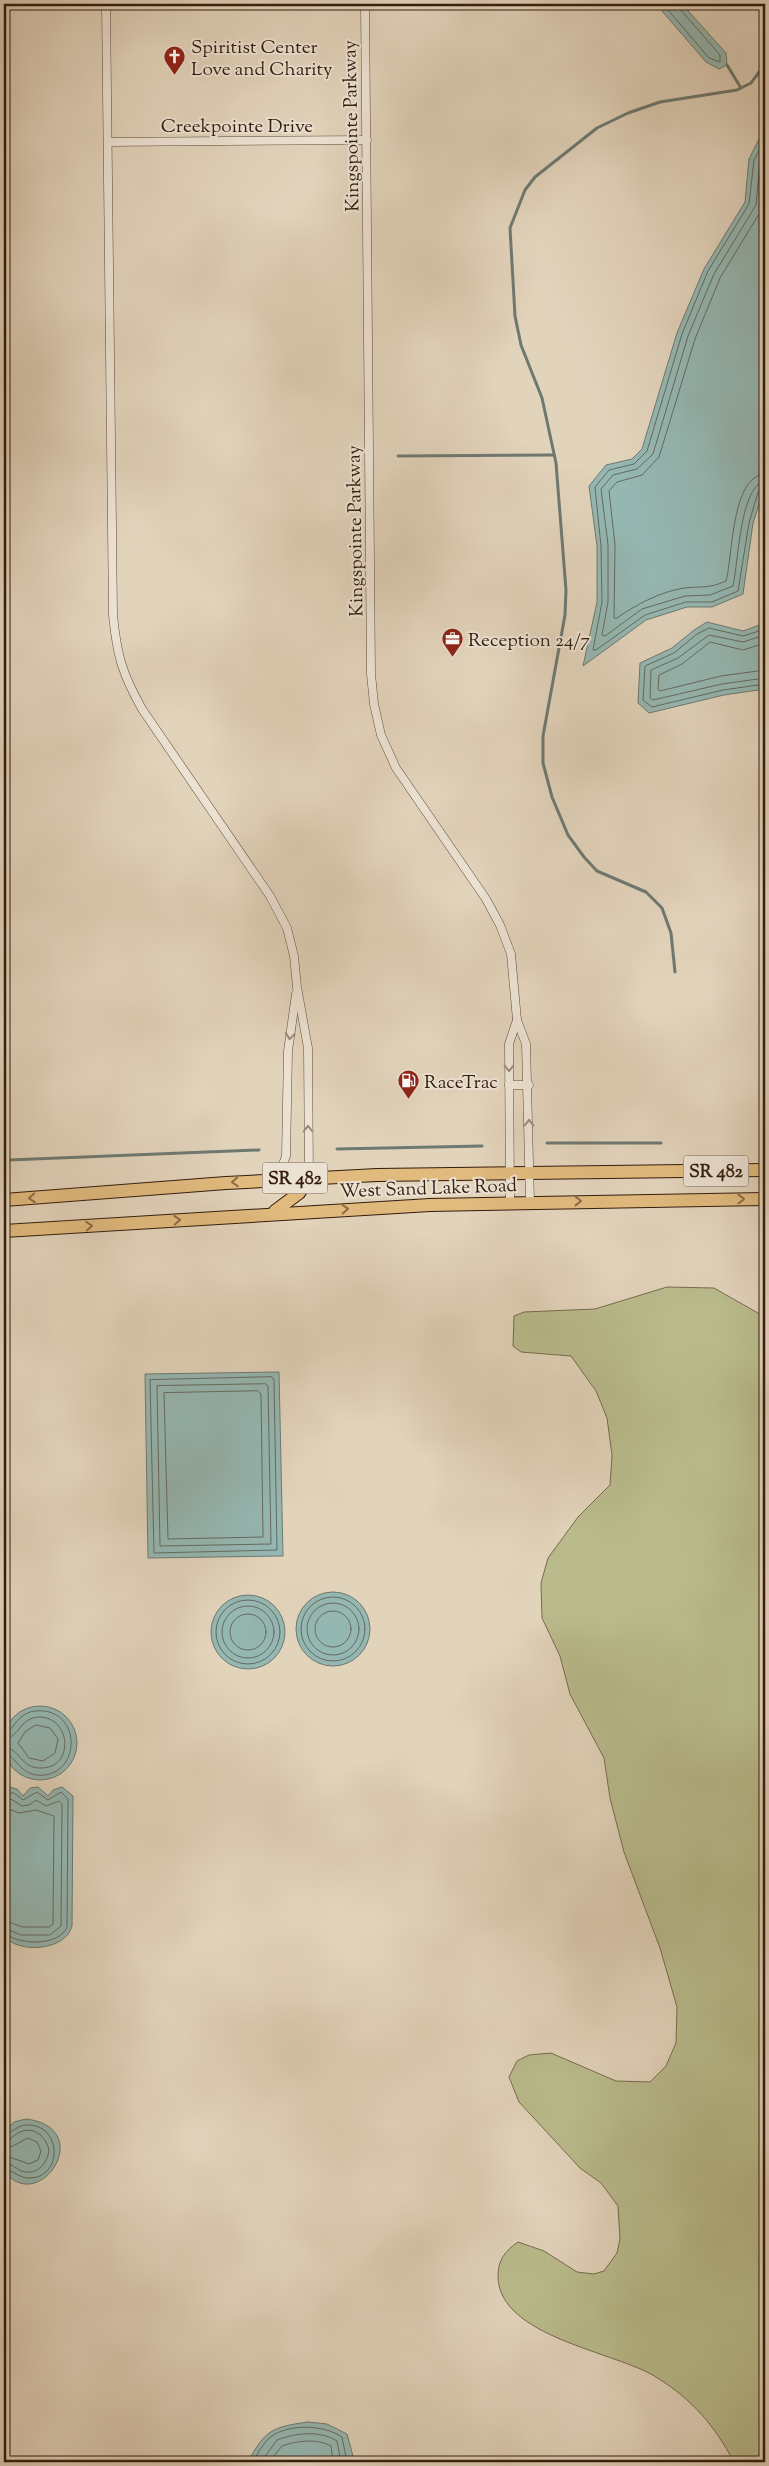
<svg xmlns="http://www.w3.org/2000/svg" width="769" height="2466" font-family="'Sorts Mill Goudy',serif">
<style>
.green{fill:#b9bb8c;stroke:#766c4c}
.water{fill:#95b7b2;stroke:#6e7970}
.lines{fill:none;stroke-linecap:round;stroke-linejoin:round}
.shore{stroke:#646a60;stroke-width:1}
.stream{stroke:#6e7970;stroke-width:3}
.minor-casing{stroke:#5f4a38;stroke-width:9}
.primary-casing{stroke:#331c0d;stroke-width:14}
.minor{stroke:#ece2d3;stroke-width:8}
.primary{stroke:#e1ba7e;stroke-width:12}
.oneway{stroke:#99897a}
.oneway2{stroke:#8a6b46}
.labels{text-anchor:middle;stroke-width:4;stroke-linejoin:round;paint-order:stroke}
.shield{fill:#ece2d3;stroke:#6a5748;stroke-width:1}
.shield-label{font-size:18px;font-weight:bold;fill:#331c0d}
.poi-label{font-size:19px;fill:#331c0d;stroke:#ece2d3;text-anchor:start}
.street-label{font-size:19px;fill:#331c0d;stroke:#ece2d3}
</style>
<rect width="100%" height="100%" fill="#e2d3bb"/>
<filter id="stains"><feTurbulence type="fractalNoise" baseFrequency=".004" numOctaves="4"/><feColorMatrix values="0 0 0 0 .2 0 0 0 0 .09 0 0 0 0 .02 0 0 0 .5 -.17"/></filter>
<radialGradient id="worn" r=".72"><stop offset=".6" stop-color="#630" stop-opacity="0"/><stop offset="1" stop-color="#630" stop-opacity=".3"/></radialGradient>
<path class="green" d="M667 1287 714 1288 765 1317V2462H734C714 2425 693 2400 656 2377 617 2352 498 2337 498 2276 498 2260 505 2251 518 2242L544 2251 577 2272 594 2274 604 2271 617 2253 620 2239 618 2206 601 2183 580 2168 519 2102 509 2077 517 2061 529 2055 551 2053 616 2081 650 2082 666 2066 676 2043 677 2007 660 1948 624 1852 610 1798 604 1758 570 1694 560 1656 542 1618 541 1583 548 1558 578 1517 610 1485 612 1455 607 1418 596 1391 571 1356 521 1352 513 1346 514 1316 524 1312 595 1309Z"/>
<g class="water">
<polygon points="656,4 682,4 726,53 727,65 719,69 706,62"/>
<polygon points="765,133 765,486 753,523 743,594 712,607 687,607 646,620 583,666 597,602 597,546 589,486 606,465 632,459 642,449 677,333 704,269 745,202 749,159 761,135"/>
<polygon points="707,622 743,631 765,623 765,689 724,695 649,713 638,703 640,663 672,648 694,630"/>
<polygon points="279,1372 283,1556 148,1558 145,1374"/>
<circle cx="333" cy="1629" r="37"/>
<circle cx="248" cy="1632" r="37"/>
<circle cx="40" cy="1743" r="37"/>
<path d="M9 1787 17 1789 23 1796 30 1788 38 1787 48 1796 53 1790 62 1787 73 1796 72 1926C66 1951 18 1954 4 1936V1789Z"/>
<path d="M26 2119C98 2128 39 2217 4 2171V2131L14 2122Z"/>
<path d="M308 2422 327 2424 347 2434 353 2456 352 2462H248C265 2430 272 2427 308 2422Z"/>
</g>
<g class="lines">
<g class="shore">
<polyline points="663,4 709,58 720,62 720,55 680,9 679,4"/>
<polyline points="765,139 754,160 749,204 708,271 682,334 647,451 634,464 609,470 595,487 601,546 602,602 593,650 596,650 645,615 686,602 712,602 738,591 749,523 758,492 765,488"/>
<path d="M765 152 760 162 756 205 714 274 688 336 653 454 637 469 613 475 601 489 608 545V602L602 635 605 636 642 609 685 596 710 595 733 586C738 566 740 483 765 482"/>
<path d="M765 185 762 209 720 278 695 339 659 457 642 475 617 482 609 491 615 545 614 618H617C637 604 660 592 684 588 702 586 708 589 726 581 733 556 731 476 765 474"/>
<polyline points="765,629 743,636 709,628 697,634 674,653 645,666 643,700 652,707 723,690 765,684"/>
<polyline points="765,635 743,642 709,635 678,658 651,670 650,698 653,700 722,684 765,678"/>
<polyline points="765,643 743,650 710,642 682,664 659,675 658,689 660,691 721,676 765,670"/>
<polygon points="272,1377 274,1380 277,1550 154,1553 150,1380"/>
<polygon points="266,1384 268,1386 271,1544 160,1546 157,1386"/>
<polygon points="258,1391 261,1394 263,1537 168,1539 164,1393"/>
<circle cx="333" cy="1629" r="32"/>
<circle cx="248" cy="1632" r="32"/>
<circle cx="333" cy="1629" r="26"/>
<circle cx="248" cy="1632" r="26"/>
<circle cx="333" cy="1629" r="18"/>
<circle cx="248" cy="1632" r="18"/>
<polygon points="36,1725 50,1728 58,1739 55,1753 43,1761 29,1758 18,1743 25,1732"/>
<path d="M4 1733C15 1732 16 1708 44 1711 80 1715 80 1770 45 1775 19 1778 16 1754 4 1753"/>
<path d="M4 1739C19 1738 20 1718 38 1717 71 1716 75 1767 42 1768 20 1769 20 1748 4 1747"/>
<path d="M4 1793H14L23 1800 37 1792 48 1800 61 1792 68 1799 67 1928C58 1943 35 1944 19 1940 13 1939 9 1935 4 1934"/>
<polyline points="4,1800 11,1799 22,1806 29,1805 36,1800 46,1806 59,1801 62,1804 61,1926 50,1935 21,1935 4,1928"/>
<polyline points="4,1807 19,1813 36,1810 54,1816 53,1924 49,1927 22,1927 4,1920"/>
<path d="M4 2134C13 2133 18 2124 29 2125 62 2126 63 2178 29 2178 19 2178 13 2170 4 2169"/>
<path d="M4 2140C11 2140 13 2136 18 2133 33 2125 46 2136 49 2150 47 2164 37 2176 21 2171 15 2168 11 2163 4 2163"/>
<polyline points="4,2148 13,2146 28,2138 37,2142 41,2151 38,2160 29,2164 4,2155"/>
<path d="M253 2462C258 2453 265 2439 275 2434 294 2424 324 2425 342 2437L347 2462"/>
<path d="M261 2462 277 2440C295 2433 320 2430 337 2441L341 2462"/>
<path d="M269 2462 282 2446C296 2441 317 2438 331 2446L333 2462"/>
</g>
<g class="stream">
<polyline points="727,65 741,88"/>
<polyline points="398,456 554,455"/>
<polyline points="675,972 671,933 662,908 646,892 597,871 584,857 568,835 552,797 543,763 543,736 565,615 566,590 556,463 542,398 521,345 515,316 510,228 525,190 535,177 597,128 628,113 660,102 737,90 751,83 765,64"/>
<polyline points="547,1143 661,1143"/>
<polyline points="337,1149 482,1146"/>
<polyline points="9,1160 259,1150"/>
</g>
<defs>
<g id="minor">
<path d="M106 4 113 615C117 656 122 673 142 709L270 896 287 928 294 956 297 987 308 1048 309 1178"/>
<polyline points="365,4 371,674 374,704 381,735 396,768 486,899 500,925 511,954 517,1020 526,1044 530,1202"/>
<polyline points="108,142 367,140"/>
<polyline points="509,1085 529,1085"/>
<polyline points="270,1180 282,1167 286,1156 288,1051 296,994"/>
<polyline points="510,1202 509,1044 517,1020"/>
</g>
<g id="primary">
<polyline points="4,1200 226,1183 377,1175 765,1170"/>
<polyline points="275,1211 299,1193 309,1178"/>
<polyline points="4,1231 430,1205 765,1199"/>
</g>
</defs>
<use href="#minor" class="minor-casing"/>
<use href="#primary" class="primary-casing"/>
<use href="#minor" class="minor"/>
<use href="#primary" class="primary"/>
</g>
<defs><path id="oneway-chevron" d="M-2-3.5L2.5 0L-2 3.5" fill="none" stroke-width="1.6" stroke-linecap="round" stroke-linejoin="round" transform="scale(1.25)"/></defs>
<g class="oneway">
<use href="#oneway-chevron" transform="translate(290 1036) rotate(96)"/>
<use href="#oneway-chevron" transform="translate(509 1068) rotate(90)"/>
<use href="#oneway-chevron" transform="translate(529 1123) rotate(-90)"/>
<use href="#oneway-chevron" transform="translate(308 1129) rotate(-90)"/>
</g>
<g class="oneway2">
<use href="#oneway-chevron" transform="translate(235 1182) rotate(176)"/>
<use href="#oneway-chevron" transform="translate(32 1198) rotate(176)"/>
<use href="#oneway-chevron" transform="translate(741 1199) rotate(-1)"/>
<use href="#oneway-chevron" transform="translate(578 1201)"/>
<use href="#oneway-chevron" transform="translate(345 1209) rotate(-3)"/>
<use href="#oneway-chevron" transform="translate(177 1220) rotate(-4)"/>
<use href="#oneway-chevron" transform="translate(89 1226) rotate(-4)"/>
</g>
<defs>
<symbol id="church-pin" viewBox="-11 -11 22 30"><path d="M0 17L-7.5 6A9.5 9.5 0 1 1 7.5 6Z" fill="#8f2418" stroke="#ece2d3"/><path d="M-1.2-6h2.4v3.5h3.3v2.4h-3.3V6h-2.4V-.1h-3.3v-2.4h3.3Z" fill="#fff"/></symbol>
<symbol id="office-pin" viewBox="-11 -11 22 30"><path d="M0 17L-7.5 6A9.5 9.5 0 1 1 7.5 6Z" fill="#8f2418" stroke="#ece2d3"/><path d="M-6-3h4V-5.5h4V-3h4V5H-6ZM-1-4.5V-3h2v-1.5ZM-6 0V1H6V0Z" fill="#fff"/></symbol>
<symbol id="fuel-pin" viewBox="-11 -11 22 30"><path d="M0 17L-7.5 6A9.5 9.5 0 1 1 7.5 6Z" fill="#8f2418" stroke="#ece2d3"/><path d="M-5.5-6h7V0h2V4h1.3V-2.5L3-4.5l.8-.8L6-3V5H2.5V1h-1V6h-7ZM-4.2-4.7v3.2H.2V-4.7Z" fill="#fff"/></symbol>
</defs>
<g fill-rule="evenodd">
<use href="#church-pin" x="162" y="44" width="25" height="34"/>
<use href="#office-pin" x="440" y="626" width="25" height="34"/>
<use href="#fuel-pin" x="396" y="1068" width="25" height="34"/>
</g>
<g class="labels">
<g class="shield">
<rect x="683.5" y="1155.5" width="65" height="31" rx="4"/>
<rect x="262.5" y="1162.5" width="65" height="31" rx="4"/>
</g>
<g class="shield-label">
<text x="716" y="1177">SR 482</text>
<text x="295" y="1184">SR 482</text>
</g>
<g class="poi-label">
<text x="191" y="53">Spiritist Center<tspan x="191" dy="22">Love and Charity</tspan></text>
<text x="468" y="646">Reception 24/7</text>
<text x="424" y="1088">RaceTrac</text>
</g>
<g class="street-label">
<text x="237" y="132">Creekpointe Drive</text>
<text transform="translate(350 126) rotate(-91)" y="7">Kingspointe Parkway</text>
<text transform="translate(354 531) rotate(-91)" y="7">Kingspointe Parkway</text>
<text transform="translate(428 1187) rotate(-2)" y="7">West Sand Lake Road</text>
</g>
</g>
<rect width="769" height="2466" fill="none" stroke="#e2d3bb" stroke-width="20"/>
<rect x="5" y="5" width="759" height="2456" fill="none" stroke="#331c0d" stroke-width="2.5"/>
<rect x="10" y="10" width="749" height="2446" fill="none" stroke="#331c0d"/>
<rect width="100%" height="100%" filter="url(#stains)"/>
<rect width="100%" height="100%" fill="url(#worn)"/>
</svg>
